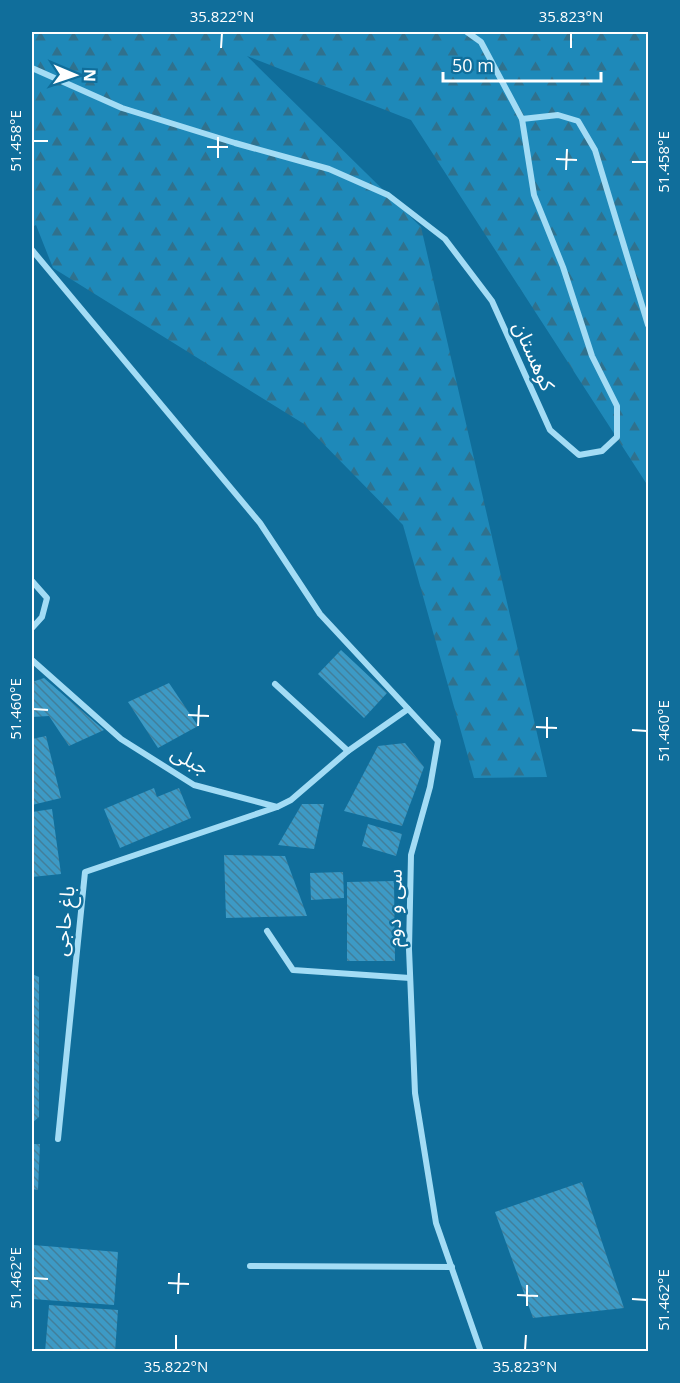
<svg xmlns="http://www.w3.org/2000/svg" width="680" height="1383" font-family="'Open Sans','Noto Sans Arabic',sans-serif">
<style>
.forest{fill:url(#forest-firs)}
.building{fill:url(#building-back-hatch)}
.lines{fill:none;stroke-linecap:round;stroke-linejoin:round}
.minor{stroke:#a3dcf5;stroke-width:6}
.ticks{fill:none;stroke:#fff;stroke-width:2}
.labels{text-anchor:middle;stroke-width:5;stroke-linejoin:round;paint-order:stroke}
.street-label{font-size:20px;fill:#fff;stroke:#106e9b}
.neatline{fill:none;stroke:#fff;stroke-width:2}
.ticks-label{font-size:15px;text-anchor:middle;fill:#fff}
</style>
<defs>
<pattern id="forest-firs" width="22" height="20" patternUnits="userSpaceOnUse" patternTransform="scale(1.5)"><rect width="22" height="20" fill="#1e89b9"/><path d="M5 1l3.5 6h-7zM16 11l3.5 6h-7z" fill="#30718d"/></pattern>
<pattern id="building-back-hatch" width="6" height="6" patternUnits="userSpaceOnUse" patternTransform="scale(1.5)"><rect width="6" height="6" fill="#3d9ac5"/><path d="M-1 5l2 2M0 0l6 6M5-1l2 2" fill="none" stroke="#427f9b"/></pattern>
</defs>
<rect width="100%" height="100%" fill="#106e9b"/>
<polygon class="forest" points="32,32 648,32 648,486 411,120 247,56 421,227 547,777 474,778 403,525 304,424 53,268 36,225 32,227"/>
<g class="building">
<polygon points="341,650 387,693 364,718 318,674"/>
<polygon points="44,678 104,730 69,746 49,716 32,717 32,682"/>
<polygon points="169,683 198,726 158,748 128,702"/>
<polygon points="46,736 61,798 32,805 32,739"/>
<polygon points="405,743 424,767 402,826 344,811 378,746"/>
<polygon points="154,788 157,797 179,788 191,818 120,848 104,809"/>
<polygon points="302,804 324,804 314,849 278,845"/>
<polygon points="52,809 61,874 32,877 32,812"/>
<polygon points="368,824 402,834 396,856 362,846"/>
<polygon points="224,855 285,856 307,916 226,918"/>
<polygon points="343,872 344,898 311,900 310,873"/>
<polygon points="394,881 395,961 347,961 347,882"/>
<polygon points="32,974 39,977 39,1117 32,1123"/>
<polygon points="32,1144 40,1144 38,1190 32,1189"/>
<polygon points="582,1182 624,1308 533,1318 495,1212"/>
<polygon points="33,1245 118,1252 114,1305 32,1299"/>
<polygon points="49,1305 118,1310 115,1352 45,1352"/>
</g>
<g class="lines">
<g class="minor">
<polyline points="32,68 122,108 235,143 329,169 388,195 445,239 492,301 550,430 579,455 602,451 617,437 617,406 592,356 563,267 534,195 522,119 481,42 467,32"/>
<polyline points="522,119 558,115 578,121 595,150 648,325"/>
<polyline points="32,250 260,523 320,614 438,741 430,787 411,855 409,949 415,1093 436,1223 481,1352"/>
<polyline points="32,581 47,598 42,617 32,628"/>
<polyline points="32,660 121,739 194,785 277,807 291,800 348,751 408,709"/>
<polyline points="275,684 348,751"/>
<polyline points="267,931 293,970 410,978"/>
<polyline points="58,1139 85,872 277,807"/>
<polyline points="250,1266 452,1267"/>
</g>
</g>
<path class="ticks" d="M221 48 222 33M571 48V33M33 141H48M207 147H228M218 158V137M556 159 577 160M632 162H647M566 170 567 149M33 709 48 710M188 715 209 716M198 726 199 705M536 727 557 728M632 730 647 731M547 738V717M33 1278 48 1279M168 1283 189 1284M178 1294 179 1273M517 1295 538 1296M632 1299 647 1300M527 1306V1285M176 1350V1335M525 1350 526 1335"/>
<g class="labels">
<g class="street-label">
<text transform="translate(534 356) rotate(66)" y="7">کوهستان</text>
<text transform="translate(190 760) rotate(28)" y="7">جبلی</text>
<text transform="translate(394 908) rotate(-89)" y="7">سی و دوم</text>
<text transform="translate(64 921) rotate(-84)" y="7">باغ حاجی</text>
</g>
</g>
<rect width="680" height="1383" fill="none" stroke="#106e9b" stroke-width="66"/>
<g transform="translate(75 75) rotate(92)" stroke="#106e9b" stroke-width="4.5" paint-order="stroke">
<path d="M0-4.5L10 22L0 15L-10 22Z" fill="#ffffff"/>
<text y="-9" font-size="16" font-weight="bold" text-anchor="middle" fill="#ffffff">N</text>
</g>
<path d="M443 72v9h158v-9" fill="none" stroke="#ffffff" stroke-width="3"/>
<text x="452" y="72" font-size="18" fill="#ffffff" stroke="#106e9b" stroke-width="4.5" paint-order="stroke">50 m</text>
<rect x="33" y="33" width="614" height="1317" class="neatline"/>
<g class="ticks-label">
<text x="222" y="22">35.822°N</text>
<text x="571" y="22">35.823°N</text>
<text transform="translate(16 141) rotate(-90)" y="5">51.458°E</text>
<text transform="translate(664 162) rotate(-90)" y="5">51.458°E</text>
<text transform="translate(16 709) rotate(-90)" y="5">51.460°E</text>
<text transform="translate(664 731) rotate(-90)" y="5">51.460°E</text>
<text transform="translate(16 1278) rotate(-90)" y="5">51.462°E</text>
<text transform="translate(664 1300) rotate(-90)" y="5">51.462°E</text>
<text x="176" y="1372">35.822°N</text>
<text x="525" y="1372">35.823°N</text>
</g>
</svg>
